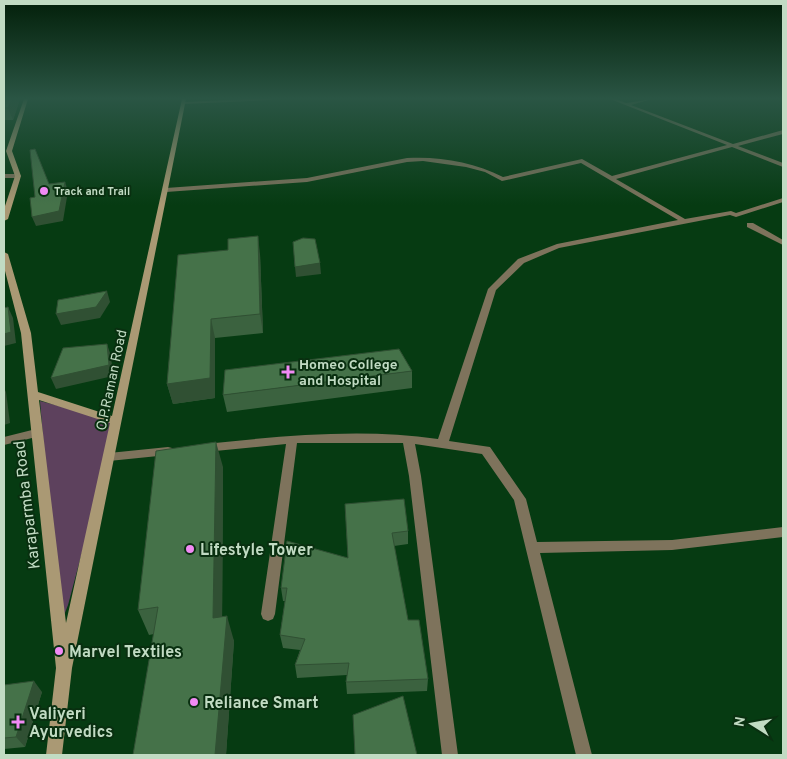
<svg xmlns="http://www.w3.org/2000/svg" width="787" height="759" font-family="Overpass,sans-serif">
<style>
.green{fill:#5d415d}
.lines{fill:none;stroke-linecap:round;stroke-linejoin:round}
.street{fill:#7e735c;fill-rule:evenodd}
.secondary{fill:#aa9974;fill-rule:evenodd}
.wall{fill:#3b623f}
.shaded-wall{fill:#305033}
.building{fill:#457249;stroke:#305033}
.poi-dot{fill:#f18af4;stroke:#092f10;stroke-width:2}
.labels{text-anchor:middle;stroke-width:4;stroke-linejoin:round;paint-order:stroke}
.far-poi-label{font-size:11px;font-weight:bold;fill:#c1dbc3;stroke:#092f10;text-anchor:start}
.poi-label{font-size:14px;font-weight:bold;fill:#c1dbc3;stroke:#092f10;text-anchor:start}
.street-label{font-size:14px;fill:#c1dbc3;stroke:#092f10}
.near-street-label{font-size:16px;fill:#c1dbc3;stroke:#092f10}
.near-poi-label{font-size:16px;font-weight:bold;fill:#c1dbc3;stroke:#092f10;text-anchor:start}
</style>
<rect width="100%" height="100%" fill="#063b12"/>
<polygon class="green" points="40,401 117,421 68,605 59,628"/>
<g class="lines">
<g class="street">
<polygon points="246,99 272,99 270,100 184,104 182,103 184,102"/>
<path d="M610 99H616L626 103 652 99 631 105 733 144 783 130V134L738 146 783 163V167L732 147 616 179 685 219 731 211 736 213 783 198V202L736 217 730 215 559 248 524 263 496 290 449 441 490 447 526 499 537 542 672 540 783 527V537L672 550 540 553 592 755H576L514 500 482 454 415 444 421 476 458 755H442L409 476 403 443H297L275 614 273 619 268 621 263 619 261 614 286 444 205 452 201 451 199 448 201 445 205 444C282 436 361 428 438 439L488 289 518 259 557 244 678 220 581 163 502 181 485 172 466 167 423 161 407 162 307 182 166 192 163 190 166 188 307 178 407 158C439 156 474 162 503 177L582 159 612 176 727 145Z"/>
<polygon points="4,174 18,174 21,176 18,178 4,178"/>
<polygon points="747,223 753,223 783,240 783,245 747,227"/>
<polygon points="36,429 40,430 41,433 40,436 4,445 4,437"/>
<polygon points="168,447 172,448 174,451 172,454 168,455 109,461 105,460 103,457 105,454 109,453"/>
</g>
<g class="secondary">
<polygon points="24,99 28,99 12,151 21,176 8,219 4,221 4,209 15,176 6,151"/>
<path d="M182 99H186L72 668 62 755H46L56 668 21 333 4 267V252L8 254 31 333 38 392 112 416ZM39 400 110 423 66 623Z"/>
</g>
</g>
<g class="wall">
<polygon points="4,99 20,99 13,120 4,120"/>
<polygon points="228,250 260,254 263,333 215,338 215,398 173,404 167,384"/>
<polygon points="412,371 412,388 227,412 223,395"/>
<polygon points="223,467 222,617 234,641 226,755 133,755 154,634 149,635 138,610"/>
<polygon points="345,504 408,531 408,544 394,546 408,620 428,679 427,691 347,694 346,682 347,675 297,678 295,665 300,650 283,648 280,635 285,601 283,601 281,588 348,558"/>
<polygon points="4,685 42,692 25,747 4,749"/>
</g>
<g class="shaded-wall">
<polygon points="12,99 20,99 13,120 8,108"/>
<polygon points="65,182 68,191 63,221 36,226 32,217"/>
<polygon points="258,236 260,254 263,333 260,314"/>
<polygon points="320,263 321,274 296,277 295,267"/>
<polygon points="107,291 110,302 100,318 61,325 56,314"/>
<polygon points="8,307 13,318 16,343 4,346 4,334"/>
<polygon points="211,319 215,338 215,398 173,404 167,384"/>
<polygon points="107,344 111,356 113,376 56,389 51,378"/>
<polygon points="4,388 6,392 10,423 4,425"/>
<polygon points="216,442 223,467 222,642 213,618"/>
<polygon points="227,616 234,641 226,755 215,755"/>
<polygon points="34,681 42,692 25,747 16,737"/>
</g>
<g class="building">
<polygon points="4,99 12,99 8,108 4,108"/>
<polygon points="35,149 49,184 65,182 59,211 32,217 30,198 35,197 30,150"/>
<polygon points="258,236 260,314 211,319 210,378 167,384 178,255 228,250 228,239"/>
<polygon points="303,238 315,239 320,263 295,267 293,242"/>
<polygon points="107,291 96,307 56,314 58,300"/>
<polygon points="8,307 11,332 4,334 4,308"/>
<polygon points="107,344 109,365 51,378 63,348"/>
<polygon points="399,349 412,371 223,395 225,370"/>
<polygon points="216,442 213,618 227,616 215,755 133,755 158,607 138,610 156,451"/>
<polygon points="404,499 408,531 392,533 408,620 419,620 428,679 346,682 349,663 295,665 305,639 280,635 287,588 281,588 287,541 348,558 345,504"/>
<polygon points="34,681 16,737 4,738 4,685"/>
<polygon points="403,696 417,755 355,755 353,715"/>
</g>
<linearGradient id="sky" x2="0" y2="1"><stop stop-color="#03200a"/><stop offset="0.48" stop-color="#2a5544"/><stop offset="1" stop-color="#2a5544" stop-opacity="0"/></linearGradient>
<rect width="787" height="205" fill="url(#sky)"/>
<g class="poi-dot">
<circle cx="44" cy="191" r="5"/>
<path d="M285.5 364.5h5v5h5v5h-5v5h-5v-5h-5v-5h5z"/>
<circle cx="190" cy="549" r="5"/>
<circle cx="59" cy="651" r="5"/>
<circle cx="194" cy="702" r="5"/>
<path d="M15.5 714.5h5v5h5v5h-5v5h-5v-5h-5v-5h5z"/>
</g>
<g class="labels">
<g class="far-poi-label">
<text x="54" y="195">Track and Trail</text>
</g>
<g class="poi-label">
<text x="299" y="369">Homeo College<tspan x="299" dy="16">and Hospital</tspan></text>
</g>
<g class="street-label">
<text transform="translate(111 380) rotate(-78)" y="5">O.P.Raman Road</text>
</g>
<g class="near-street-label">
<text transform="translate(26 505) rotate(-97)" y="6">Karaparmba Road</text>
</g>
<g class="near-poi-label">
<text x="200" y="555">Lifestyle Tower</text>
<text x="69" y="657">Marvel Textiles</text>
<text x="204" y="708">Reliance Smart</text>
<text x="29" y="719">Valiyeri<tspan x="29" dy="18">Ayurvedics</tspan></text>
</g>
</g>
<rect width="787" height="759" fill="none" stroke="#c1dbc3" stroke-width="10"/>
<g transform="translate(752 724) rotate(281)" stroke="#092f10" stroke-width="4" paint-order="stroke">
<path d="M0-4L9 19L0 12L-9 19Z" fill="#c1dbc3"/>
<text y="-8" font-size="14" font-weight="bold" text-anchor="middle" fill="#c1dbc3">N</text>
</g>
</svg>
